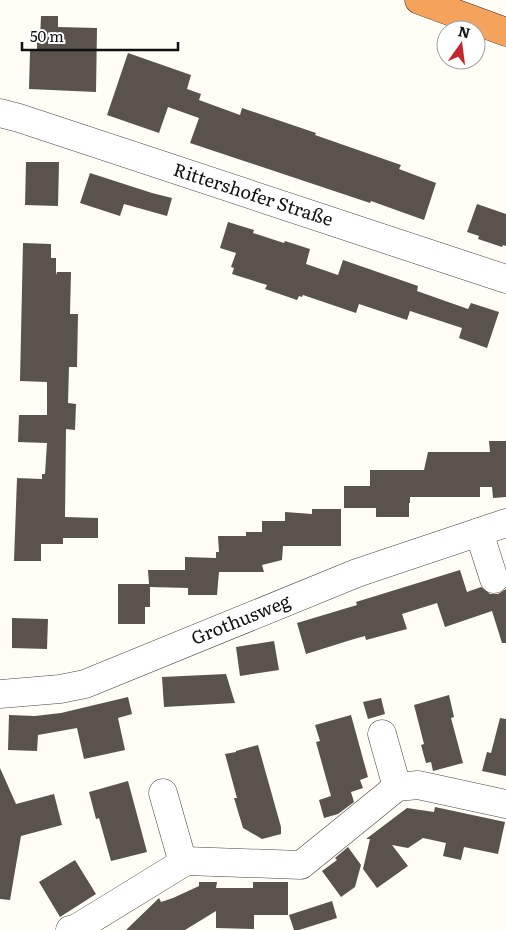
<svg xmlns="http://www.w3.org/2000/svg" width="506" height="930" font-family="Literata,serif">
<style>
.building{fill:#5a524d}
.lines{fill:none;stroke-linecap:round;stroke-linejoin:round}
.minor-casing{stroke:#444;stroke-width:29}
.highway-casing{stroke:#222;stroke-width:29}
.minor{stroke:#fff;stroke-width:28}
.highway{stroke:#f5a25d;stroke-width:28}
.labels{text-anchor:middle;stroke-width:5;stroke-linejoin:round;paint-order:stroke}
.street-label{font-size:18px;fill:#111;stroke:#fff}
</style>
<rect width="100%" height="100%" fill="#fffdf5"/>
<g class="building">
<polygon points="41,16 58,16 58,27 97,28 96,92 29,89 30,51 37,51 37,39 40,39"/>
<polygon points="128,53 191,75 187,89 201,94 199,100 240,115 242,108 316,133 315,135 401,165 399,169 436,183 424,220 371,201 370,203 190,143 199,118 168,107 159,133 107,115"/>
<polygon points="26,162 59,162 58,206 25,205"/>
<polygon points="90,173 152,193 172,198 167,216 124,204 120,216 80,203"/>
<polygon points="477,204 506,214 506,246 503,245 502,247 478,239 479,236 467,232"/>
<polygon points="228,222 254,230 253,233 284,243 285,241 310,249 306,264 338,275 343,260 418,286 417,291 468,309 471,303 499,312 487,348 459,338 462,328 410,311 407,320 359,304 356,313 303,295 302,297 299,296 297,300 265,289 267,285 232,274 234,268 231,267 236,253 220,248"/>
<polygon points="23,243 51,244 51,258 56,258 56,275 57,272 71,272 70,314 78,314 77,367 69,367 68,403 76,404 75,430 66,429 65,517 98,518 98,538 63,538 63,544 41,544 41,561 14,561 17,478 42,479 42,474 45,474 47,443 18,442 19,415 47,415 47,382 20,381"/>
<polygon points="489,441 506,441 506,497 493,498 492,487 480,487 480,497 410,497 410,503 409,503 409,517 376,517 376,508 344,508 344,486 370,486 370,470 424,470 428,452 490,452"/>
<polygon points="312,509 341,509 341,546 283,546 282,560 262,565 264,572 219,572 217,595 188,595 188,588 150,587 150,607 145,607 145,624 118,624 118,584 149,584 148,570 185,570 185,557 216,558 216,552 219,552 218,536 246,536 246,532 262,532 262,521 285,521 285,512 312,514"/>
<polygon points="460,570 467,592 481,587 490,594 498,594 506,589 506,643 502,643 492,611 445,627 437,603 402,614 407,629 366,640 365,636 354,639 306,654 297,623 357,605 356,602"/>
<polygon points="12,618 48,619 47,649 12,648"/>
<polygon points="274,641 279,670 240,676 236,647"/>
<polygon points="226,674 235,703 164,707 162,677"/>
<polygon points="449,695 454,717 451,718 463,763 433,771 431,762 426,763 421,745 424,744 414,705"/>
<polygon points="128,697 132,714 118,718 125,750 84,759 77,728 38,735 37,751 8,750 9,715 35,716 61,713"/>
<polygon points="381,698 385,714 368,719 363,702"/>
<polygon points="351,715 368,777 360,780 363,788 351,792 354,802 338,814 324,818 319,800 331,796 316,742 320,741 315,725"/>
<polygon points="500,718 506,719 506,776 482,771 487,752 491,753"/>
<polygon points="258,745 281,827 281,834 262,839 243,828 234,798 237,798 225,754 236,752 236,751"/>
<polygon points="0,768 16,804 54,794 62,825 21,836 10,900 0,899"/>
<polygon points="128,781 147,852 111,861 99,818 96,819 89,792"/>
<polygon points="435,807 505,822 498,854 464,847 461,860 443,856 446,843 423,838 408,848 392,845 408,866 377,888 363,869 370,839 366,839 407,808 434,812"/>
<polygon points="348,847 361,865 355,887 341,897 322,871 337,860 335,858"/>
<polygon points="75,860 96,894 60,917 39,882"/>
<polygon points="199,882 217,882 216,888 253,888 253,882 288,882 288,915 254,915 254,929 216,928 216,911 185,930 126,930 159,898 161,902 173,898 199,886"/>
<polygon points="332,901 337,918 299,930 294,930 289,915"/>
</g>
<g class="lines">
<defs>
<g id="minor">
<polyline points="0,113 19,118 506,279"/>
<polyline points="479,532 494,579"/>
<polyline points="0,694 60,689 85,684 357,573 506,523"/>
<polyline points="382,734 397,787"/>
<polyline points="163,793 183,863"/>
<polyline points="70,930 77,928 186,861 301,865 397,787 418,785 506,804"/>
</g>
<polyline id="highway" points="419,0 506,32"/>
</defs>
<use href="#minor" class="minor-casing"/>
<use href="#highway" class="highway-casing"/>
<use href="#minor" class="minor"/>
<use href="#highway" class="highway"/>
</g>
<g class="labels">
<g class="street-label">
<text transform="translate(253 195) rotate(18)" y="6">Rittershofer Straße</text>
<text transform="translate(241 620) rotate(-22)" y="6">Grothusweg</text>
</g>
</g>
<g transform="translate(461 45) rotate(14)"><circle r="24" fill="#ffffff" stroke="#a0a0a0"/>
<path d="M0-4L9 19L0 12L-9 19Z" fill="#c4262e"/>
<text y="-8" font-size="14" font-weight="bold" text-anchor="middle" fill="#111111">N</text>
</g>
<path d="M22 42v8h156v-8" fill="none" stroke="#111111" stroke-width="2.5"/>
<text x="30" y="42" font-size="15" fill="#111111" stroke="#ffffff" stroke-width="4" paint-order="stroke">50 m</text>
</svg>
